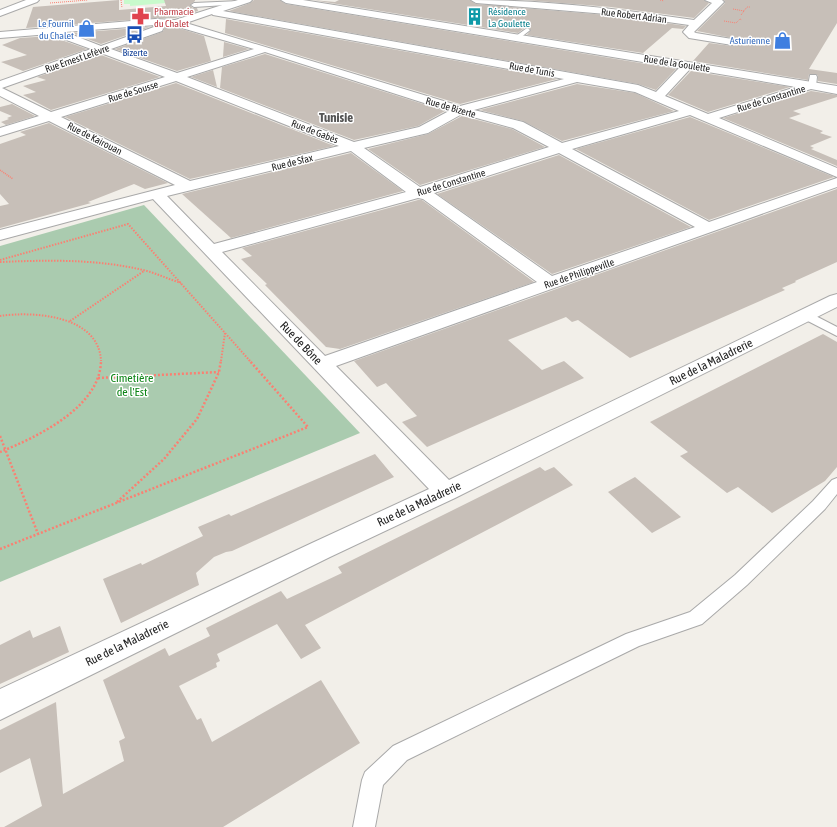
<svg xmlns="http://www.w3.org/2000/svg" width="837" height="827" font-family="'Asap Condensed',sans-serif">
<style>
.cemetery{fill:#aacbaf}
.park{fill:#c8facc}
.building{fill:#c7bfb8}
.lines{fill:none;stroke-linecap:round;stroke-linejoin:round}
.lane-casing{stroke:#a9a9a9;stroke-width:2}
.street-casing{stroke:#a9a9a9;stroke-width:2}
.path-far3{stroke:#fa8072;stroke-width:1;stroke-dasharray:1 1;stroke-linecap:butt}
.path-far2{stroke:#fa8072;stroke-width:1.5;stroke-dasharray:1 1;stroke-linecap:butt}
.path-far1{stroke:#fa8072;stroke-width:2;stroke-dasharray:1.5 1.5;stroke-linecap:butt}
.path{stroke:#fa8072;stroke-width:2.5;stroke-dasharray:2 2;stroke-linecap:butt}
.lane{fill:#fff;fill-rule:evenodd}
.street{fill:#fff;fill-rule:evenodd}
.labels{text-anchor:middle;stroke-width:3;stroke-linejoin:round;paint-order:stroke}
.far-health-label{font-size:10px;fill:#be3a42;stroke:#fff;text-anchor:start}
.far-culture-label{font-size:10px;fill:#0d838f;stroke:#fff;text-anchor:start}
.far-street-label{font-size:10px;fill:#222;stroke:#fff}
.far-shop-label{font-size:10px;fill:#366cbe;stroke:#fff;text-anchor:end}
.far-transit-label{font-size:10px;fill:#164399;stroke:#fff}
.street-label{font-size:12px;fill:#222;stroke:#fff}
.park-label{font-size:12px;fill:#0c8416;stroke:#fff}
.far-district-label{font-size:13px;font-weight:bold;fill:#555;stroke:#fff}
</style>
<rect width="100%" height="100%" fill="#f2efe9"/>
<polygon class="cemetery" points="144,205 360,433 0,582 0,246"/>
<polygon class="park" points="124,0 165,0 166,3 130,6 130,4 124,4"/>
<g class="building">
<polygon points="119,0 119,10 166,6 164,0 195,0 195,1 190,5 193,8 197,8 198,11 175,18 155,18 26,28 33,7"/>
<polygon points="254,0 280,0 286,4 676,69 656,90 638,84 229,11 250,3"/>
<polygon points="312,0 335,2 339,0 470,0 476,4 618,16 686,26 683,29 672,28 643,53 527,35 531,30 527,26 518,33"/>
<polygon points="525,0 704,0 709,3 694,18 611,7"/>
<polygon points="724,0 837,0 837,23 809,69 837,73 837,84 818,81 818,76 816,74 809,74 808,80 693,61 709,43 732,46 738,43 732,38 697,31 725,3"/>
<polygon points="226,19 557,79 460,104 225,33"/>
<polygon points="150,27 101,44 72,33"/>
<polygon points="164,27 175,27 204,36 211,61 177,71 115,49 162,32 164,30"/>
<polygon points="50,36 87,49 23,71 1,62 27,55 2,45 20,38"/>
<polygon points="224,42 249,49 223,57"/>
<polygon points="265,54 445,111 418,126 354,140 220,88 222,67"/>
<polygon points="101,55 160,77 51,110 23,95 36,92 23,86 46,80 37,77"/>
<polygon points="213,70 217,87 191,77"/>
<polygon points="691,71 790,87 708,112 668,95"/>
<polygon points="176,83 334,146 190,179 65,117"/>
<polygon points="577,84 635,93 674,111 562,141 523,121 480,110"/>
<polygon points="811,91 837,95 837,97 793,111 801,114 789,118 823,131 820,133 832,137 810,146 814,148 811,149 837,160 837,166 723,118"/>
<polygon points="12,104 35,116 6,125 1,122 9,119 7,118 12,116 0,111 0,107"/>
<polygon points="462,116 512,129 545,147 420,185 368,149 428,134"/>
<polygon points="690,117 834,177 709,220 576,149"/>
<polygon points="49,123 168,183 145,189 134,184 88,202 91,203 0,228 0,206 9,204 0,194 0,144 26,135 20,132"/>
<polygon points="351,153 403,191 231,238 182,194"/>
<polygon points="559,155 691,227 552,274 437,194"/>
<polygon points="837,189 837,262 795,281 796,282 782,288 785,290 630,358 578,320 572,322 566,317 508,340 542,370 564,361 584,378 427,447 402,422 417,416 386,383 377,387 354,361"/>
<polygon points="418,200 422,200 534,282 340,349 326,347 265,285 267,284 241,259 252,256 242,248"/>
<polygon points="823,334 837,342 837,467 825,481 772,513 738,487 727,493 680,456 688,452 650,422"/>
<polygon points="375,454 394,477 232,551 226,552 214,557 196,573 199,585 121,623 103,579 141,563 142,565 203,536 198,527 229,514 231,516"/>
<polygon points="540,467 545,471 554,467 573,485 305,625 321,648 301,659 277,624 217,654 220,661 216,663 217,667 179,686 197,720 201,718 212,742 321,680 360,743 223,827 4,827 42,806 30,758 0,773 0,730 56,702 63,794 124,761 119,741 125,738 103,680 165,648 169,656 210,636 206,628 281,591 287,599 342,573 338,567"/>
<polygon points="635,477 681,517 652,533 608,492"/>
<polygon points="60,626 69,652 0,684 0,645 30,630 33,638"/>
</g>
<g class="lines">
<defs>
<g id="lane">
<polygon points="240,1 243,3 242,4 194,7 191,5 194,3"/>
<polygon points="527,28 530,30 529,31 520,38 516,38 516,36"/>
<polygon points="810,75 816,75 817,77 816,86 812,88 808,86"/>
<polygon points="806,311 837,327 837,336 802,318 800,315 802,312"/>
<polygon points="837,478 837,494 825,509 747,585 702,624 639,646 407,760 383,785 375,827 353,827 362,780 365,772 393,746 626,634 690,612 735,575 813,501 832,480"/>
</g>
<g id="street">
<polygon points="26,0 39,0 37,2 0,16 0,10"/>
<path d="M238 0H252L250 2 223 11 638 85 656 92 679 68 286 3 281 0H303L837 86V94L811 89 719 118 837 168V177L690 115 572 149 709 222 837 178V187L336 366 449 480 830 296 837 294V307L455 498 330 557 0 720V689L312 543 429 489 153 199 0 240V230L175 185 49 121 0 136V128L39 116 0 96V81L91 49 50 34 0 38V32L155 19 175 20ZM212 14 213 15 564 79 460 106 186 23ZM155 25 175 26 254 49 177 73 111 49 162 31 163 29 162 27H154L101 46 65 32ZM265 52 449 111 419 127 354 142 187 77ZM101 53 165 77 51 112 2 88ZM690 69 796 87 708 114 665 96ZM176 81 339 146 190 181 61 117ZM577 82 635 92 679 111 562 143 523 122 474 110ZM462 114 513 128 549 147 420 187 364 148 428 133ZM351 151 406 192 214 244 167 196ZM559 153 695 227 552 276 434 193ZM418 198 423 199 537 282 325 356 222 252Z"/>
<path d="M471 0C546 0 620 9 694 20L712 3 705 0H722L724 2 694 32 696 33 732 39 737 42 732 45 689 38 683 32 689 25 618 15 476 3Z"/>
</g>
</defs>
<use href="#lane" class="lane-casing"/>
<use href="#street" class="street-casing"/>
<g class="path-far3">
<polyline points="121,0 122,8"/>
<polyline points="660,0 664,1"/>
<polyline points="50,3 88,0"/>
<polyline points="733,9 744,11 747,7 750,7"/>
<polyline points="741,15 744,11"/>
<polyline points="724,21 736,23"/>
<polyline points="736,23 740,19 742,20"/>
</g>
<polyline class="path-far2" points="0,170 13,179"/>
<g class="path-far1">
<polyline points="0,260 128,224 250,361"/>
<path d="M0 262C48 260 97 259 143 270 156 273 168 279 181 283"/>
<path d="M0 316C33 311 99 315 101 361"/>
<polyline points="70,321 144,271"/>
<polyline points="221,361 225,333"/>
</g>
<g class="path">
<polyline points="98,378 219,372"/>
<polyline points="0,436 38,534"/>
<path d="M0 452C37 437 101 407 101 360"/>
<polyline points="117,502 164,459 197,419 219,372 221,360"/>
<polyline points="0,549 308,427 249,360"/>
</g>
<use href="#lane" class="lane"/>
<use href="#street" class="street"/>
</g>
<defs>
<symbol id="pharmacy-bare" viewBox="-9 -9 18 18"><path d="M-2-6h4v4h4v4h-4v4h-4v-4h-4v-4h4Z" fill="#e0444e" stroke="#fff" stroke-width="2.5" paint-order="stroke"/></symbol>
<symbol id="building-bare" viewBox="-9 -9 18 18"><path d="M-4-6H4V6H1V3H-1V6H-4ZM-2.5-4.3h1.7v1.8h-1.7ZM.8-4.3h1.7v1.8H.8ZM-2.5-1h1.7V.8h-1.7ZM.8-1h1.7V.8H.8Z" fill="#0f9aa8" stroke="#fff" stroke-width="2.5" paint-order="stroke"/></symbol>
<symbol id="shop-bare" viewBox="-9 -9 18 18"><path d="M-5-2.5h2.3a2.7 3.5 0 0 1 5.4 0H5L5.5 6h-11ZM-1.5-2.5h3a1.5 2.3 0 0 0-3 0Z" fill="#3f7fe0" stroke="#fff" stroke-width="2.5" paint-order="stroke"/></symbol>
<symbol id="bus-bare" viewBox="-9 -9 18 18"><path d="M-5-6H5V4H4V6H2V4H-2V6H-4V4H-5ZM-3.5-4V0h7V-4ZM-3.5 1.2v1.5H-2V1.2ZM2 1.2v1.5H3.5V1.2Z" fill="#1a4fb4" stroke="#fff" stroke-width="2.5" paint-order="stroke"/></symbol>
</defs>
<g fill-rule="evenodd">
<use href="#pharmacy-bare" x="128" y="4" width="25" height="25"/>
<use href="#building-bare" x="462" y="4" width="25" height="25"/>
<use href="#shop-bare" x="74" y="16" width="25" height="25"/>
<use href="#bus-bare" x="122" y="22" width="25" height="25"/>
<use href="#shop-bare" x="770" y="28" width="25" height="25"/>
</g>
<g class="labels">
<g class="far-health-label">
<text x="154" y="15">Pharmacie<tspan x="154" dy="12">du Chalet</tspan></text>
</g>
<g class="far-culture-label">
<text x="488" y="15">Résidence<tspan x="488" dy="12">La Goulette</tspan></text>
</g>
<g class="far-street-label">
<text transform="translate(634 15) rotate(7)" y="4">Rue Robert Adrian</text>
<text transform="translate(77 58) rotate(-19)" y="4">Rue Ernest Lefèvre</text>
<text transform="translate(677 63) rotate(9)" y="4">Rue de la Goulette</text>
<text transform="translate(532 69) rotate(10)" y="4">Rue de Tunis</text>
<text transform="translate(133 91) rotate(-17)" y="4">Rue de Sousse</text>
<text transform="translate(771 98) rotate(-17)" y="4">Rue de Constantine</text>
<text transform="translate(451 107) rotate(16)" y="4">Rue de Bizerte</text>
<text transform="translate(315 131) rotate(21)" y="4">Rue de Gabès</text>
<text transform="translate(95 138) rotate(27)" y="4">Rue de Kairouan</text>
<text transform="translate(292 162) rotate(-14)" y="4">Rue de Sfax</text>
<text transform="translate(451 182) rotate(-17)" y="4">Rue de Constantine</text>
<text transform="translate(579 273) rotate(-19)" y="4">Rue de Philippeville</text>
</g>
<g class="far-shop-label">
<text x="74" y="27">Le Fournil<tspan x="74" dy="12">du Chalet</tspan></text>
<text x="770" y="44">Asturienne</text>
</g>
<g class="far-transit-label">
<text x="135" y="56">Bizerte</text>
</g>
<g class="street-label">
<text transform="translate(301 343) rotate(46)" y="4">Rue de Bône</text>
<text transform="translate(711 362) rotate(-26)" y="4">Rue de la Maladrerie</text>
<text transform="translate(419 504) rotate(-25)" y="4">Rue de la Maladrerie</text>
<text transform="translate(127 643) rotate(-26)" y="4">Rue de la Maladrerie</text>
</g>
<g class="park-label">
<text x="132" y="382">Cimetière<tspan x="132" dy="14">de l'Est</tspan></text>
</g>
<g class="far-district-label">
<text x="336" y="122">Tunisie</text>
</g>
</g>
</svg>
